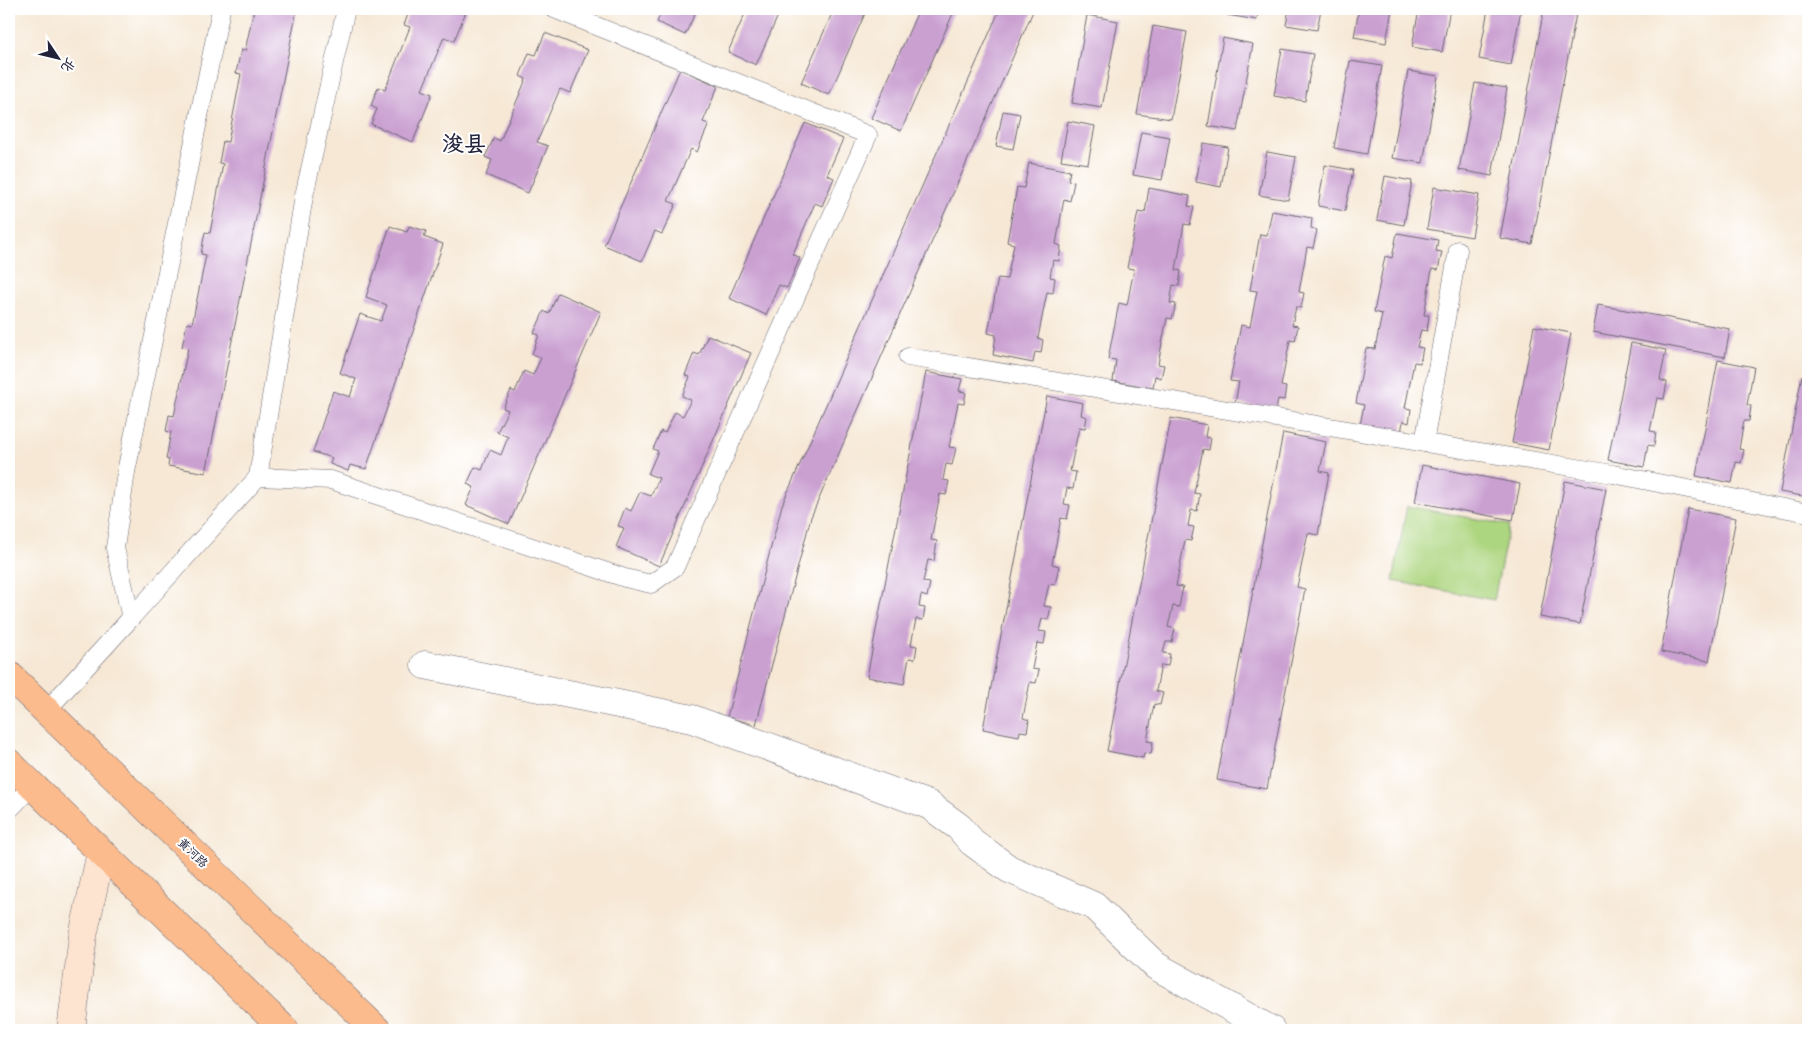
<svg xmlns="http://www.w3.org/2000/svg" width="1817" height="1039" font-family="'Shantell Sans','LXGW WenKai TC',sans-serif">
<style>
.green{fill:#add680;stroke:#687c5e}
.building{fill:#caa0d1}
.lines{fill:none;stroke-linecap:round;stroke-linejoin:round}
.lane-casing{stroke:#6c6771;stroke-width:19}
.street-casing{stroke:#6c6771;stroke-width:29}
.secondary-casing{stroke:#6c6771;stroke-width:29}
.primary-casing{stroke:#6c6771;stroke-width:29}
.lane{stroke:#fff;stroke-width:18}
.street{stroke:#fff;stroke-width:28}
.secondary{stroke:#fde4d1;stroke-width:28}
.primary{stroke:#fbbb8d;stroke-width:28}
.labels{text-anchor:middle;stroke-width:4;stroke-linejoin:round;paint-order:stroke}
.street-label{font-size:12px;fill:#22223b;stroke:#fff}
.town-label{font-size:22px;font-weight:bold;fill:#22223b;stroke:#fff}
</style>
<rect width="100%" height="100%" fill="#fff"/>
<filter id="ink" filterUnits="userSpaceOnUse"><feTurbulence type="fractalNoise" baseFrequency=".02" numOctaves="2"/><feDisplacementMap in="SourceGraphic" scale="10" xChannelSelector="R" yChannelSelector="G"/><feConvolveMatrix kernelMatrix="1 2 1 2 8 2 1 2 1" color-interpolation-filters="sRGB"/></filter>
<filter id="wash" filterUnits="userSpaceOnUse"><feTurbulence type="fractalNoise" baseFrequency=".0096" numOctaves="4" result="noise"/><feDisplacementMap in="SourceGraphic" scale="20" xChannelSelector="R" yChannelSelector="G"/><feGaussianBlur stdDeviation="1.12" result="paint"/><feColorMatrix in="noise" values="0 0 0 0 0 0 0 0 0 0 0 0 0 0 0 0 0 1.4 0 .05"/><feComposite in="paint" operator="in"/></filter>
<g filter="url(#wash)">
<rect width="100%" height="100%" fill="#f6e8d5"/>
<polygon class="green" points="1407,506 1509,525 1494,600 1393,581"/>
<g id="blocks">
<g class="building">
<polygon points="254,9 297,9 206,473 168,466 169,460 166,459 171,432 166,431 169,415 174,416 188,348 182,347 187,323 192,324 206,255 201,254 205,232 210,233 223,164 219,163 223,141 228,142 241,74 236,73 241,50 245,51"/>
<polygon points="410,9 467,9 454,41 444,37 422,90 432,94 413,142 371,124 377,109 371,106 378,87 385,90 410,27 404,25"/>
<polygon points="663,9 697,9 685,35 657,22"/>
<polygon points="747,9 781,9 756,65 728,52"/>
<polygon points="834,9 867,9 829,95 801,83"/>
<polygon points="919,9 955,9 901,131 871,118"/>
<polygon points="1000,9 1034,9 811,517 756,725 727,717 782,505"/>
<polygon points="1228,9 1259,9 1257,20 1227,15"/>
<polygon points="1289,9 1321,9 1317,30 1286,25"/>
<polygon points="1359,9 1392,9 1386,43 1354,37"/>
<polygon points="1419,9 1450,9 1442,52 1412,47"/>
<polygon points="1488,9 1521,9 1511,65 1479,59"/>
<polygon points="1544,9 1577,9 1532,244 1500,238"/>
<polygon points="1087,15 1118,21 1102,108 1072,103"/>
<polygon points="1153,26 1187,32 1171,119 1137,114"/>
<polygon points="545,33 588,50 570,93 560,89 537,142 548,146 528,193 486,175 492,160 485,157 494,138 500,141 526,79 520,76 529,53 536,55"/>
<polygon points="1223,38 1253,44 1237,131 1208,126"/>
<polygon points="1282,49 1313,54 1305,101 1274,96"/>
<polygon points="1350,61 1382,66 1367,154 1334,148"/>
<polygon points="680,69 718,86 703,122 709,124 697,152 691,149 668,201 676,204 662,234 655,231 642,261 604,245"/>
<polygon points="1408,71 1438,76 1423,163 1392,158"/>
<polygon points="1475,83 1507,88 1492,176 1459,170"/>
<polygon points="1003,111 1020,114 1013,149 996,146"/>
<polygon points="1068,121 1095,126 1088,164 1061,160"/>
<polygon points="805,123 843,139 827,175 834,178 822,206 815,203 793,254 800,258 787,288 779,285 766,315 729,298"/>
<polygon points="1141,132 1170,137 1162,180 1133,175"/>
<polygon points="1203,143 1228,147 1221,187 1196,182"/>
<polygon points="1267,152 1296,157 1288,200 1259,195"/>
<polygon points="1029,163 1070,171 1068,181 1074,182 1070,201 1064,199 1056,244 1061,246 1059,261 1053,260 1050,277 1055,278 1053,293 1047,292 1038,338 1043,340 1041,353 1035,352 1033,363 993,355 996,335 988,333 998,278 1007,279 1014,244 1007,242 1017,187 1024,188"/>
<polygon points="1325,165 1353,170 1345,211 1318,206"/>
<polygon points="1385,176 1412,181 1404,225 1377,220"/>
<polygon points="1434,187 1479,195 1472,237 1427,229"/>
<polygon points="1149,188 1190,196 1188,206 1194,207 1190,225 1184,224 1176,270 1181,271 1179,286 1173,285 1170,303 1176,304 1172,319 1167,318 1158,364 1164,365 1161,378 1155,376 1153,388 1113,381 1116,360 1108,359 1119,303 1127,305 1134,269 1127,268 1138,212 1145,213"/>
<polygon points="1272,211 1312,218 1311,228 1317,230 1313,248 1307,247 1299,292 1304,293 1301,308 1296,307 1292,325 1298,326 1295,341 1290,340 1281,386 1286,387 1284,400 1278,399 1276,411 1235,403 1239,382 1230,381 1241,325 1250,327 1257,291 1250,290 1260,234 1267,235"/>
<polygon points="390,226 407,232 409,226 426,231 424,237 443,244 366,469 350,465 348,471 330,464 332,458 313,452 333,391 350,397 356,379 340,373 360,314 381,321 387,305 366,297"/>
<polygon points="1397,233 1438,240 1436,251 1442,252 1438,270 1432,269 1424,315 1429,315 1427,331 1421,330 1417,347 1423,348 1420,363 1414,362 1405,408 1411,409 1409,423 1403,421 1401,433 1360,425 1364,405 1356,403 1366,348 1375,349 1382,314 1374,312 1385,256 1392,258"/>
<polygon points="558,293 601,312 509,524 466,505 474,487 467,484 475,467 482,470 490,450 501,455 508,437 497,432 508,410 503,408 511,390 515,392 524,371 533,375 541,358 532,354 539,335 534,333 544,311 549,314"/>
<polygon points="1598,305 1730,329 1725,357 1593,332"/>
<polygon points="1534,326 1571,333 1549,450 1512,443"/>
<polygon points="708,335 751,353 659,566 616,547 624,528 618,526 625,508 631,511 640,492 651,496 659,478 648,474 658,451 653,449 661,431 665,433 675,412 683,416 691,400 682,396 690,377 685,375 694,353 699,355"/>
<polygon points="1631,343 1666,350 1660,380 1667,382 1664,399 1657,398 1650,431 1656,432 1654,446 1648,445 1644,467 1608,460"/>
<polygon points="1718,360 1754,367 1747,405 1751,406 1749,421 1744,421 1739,449 1744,450 1741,463 1736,462 1732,483 1696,476"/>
<polygon points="926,372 962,379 959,391 966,392 964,404 958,403 949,447 956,448 952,465 946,464 943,480 949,481 946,495 940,494 931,540 937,541 934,561 928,560 923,582 930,583 927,597 921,595 919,607 925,608 923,620 916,619 911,645 917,646 915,659 909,658 904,684 867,677"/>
<polygon points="1802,375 1808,377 1808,497 1780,492"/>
<polygon points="1047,396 1083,403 1081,415 1087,417 1085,428 1079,427 1070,471 1076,472 1073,489 1067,488 1064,504 1070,505 1067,519 1061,518 1052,564 1059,566 1055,585 1049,584 1044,606 1051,607 1048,620 1042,619 1039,631 1046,632 1044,644 1037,643 1032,669 1039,670 1036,683 1030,682 1023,718 1029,720 1027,732 1020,731 1019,736 983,729"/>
<polygon points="1171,418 1207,425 1205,437 1211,438 1209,450 1203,449 1194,493 1200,494 1197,511 1191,510 1188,526 1194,527 1191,541 1185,540 1176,586 1183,587 1179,607 1173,606 1168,627 1175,629 1172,642 1166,642 1163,653 1170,654 1168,666 1161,665 1156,691 1163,693 1160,705 1154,704 1147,741 1153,742 1151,754 1144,753 1143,758 1107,751"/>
<polygon points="1283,433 1326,442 1320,471 1329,473 1318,535 1308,533 1297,587 1305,589 1267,789 1217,780"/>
<polygon points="1422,465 1520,484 1513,520 1415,502"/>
<polygon points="1565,481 1606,489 1580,624 1540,617"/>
<polygon points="1688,509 1736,518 1709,661 1661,652"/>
</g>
</g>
</g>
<g filter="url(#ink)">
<use href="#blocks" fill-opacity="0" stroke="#6c6771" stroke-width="1"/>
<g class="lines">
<defs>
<g id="lane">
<polyline points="908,357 1613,474 1808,513"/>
<polyline points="1424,443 1458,250"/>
<polyline points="258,477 331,480 625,578 651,584 675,567 868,135 554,9"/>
<polyline points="131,618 258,477 304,196 346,9"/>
<polyline points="46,711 131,618 115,548 126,472 221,9"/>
<polyline points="9,810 32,786"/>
</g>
<polyline id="street" points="425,665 692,719 929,805 959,827 972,842 1009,869 1094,906 1156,966 1271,1030"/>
<polyline id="secondary" points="71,1030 83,936 101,852"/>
<g id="primary">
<polyline points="9,675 377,1030"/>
<polyline points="9,763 285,1030"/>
</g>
</defs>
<use href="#lane" class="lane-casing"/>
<use href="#street" class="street-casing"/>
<use href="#secondary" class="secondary-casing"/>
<use href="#primary" class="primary-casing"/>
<use href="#lane" class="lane"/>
<use href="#street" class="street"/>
<use href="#secondary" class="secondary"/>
<use href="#primary" class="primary"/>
</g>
</g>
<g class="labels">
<g class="street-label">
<text transform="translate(193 853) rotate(44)" y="4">黄河路</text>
</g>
<g class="town-label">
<text x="464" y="151">浚县</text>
</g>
</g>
<rect width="1817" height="1039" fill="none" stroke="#fff" stroke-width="30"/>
<g transform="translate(58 58) rotate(125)" stroke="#ffffff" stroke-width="4" paint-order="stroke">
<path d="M0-4L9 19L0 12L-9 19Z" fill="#22223b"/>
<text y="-8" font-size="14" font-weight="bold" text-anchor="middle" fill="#22223b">北</text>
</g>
</svg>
